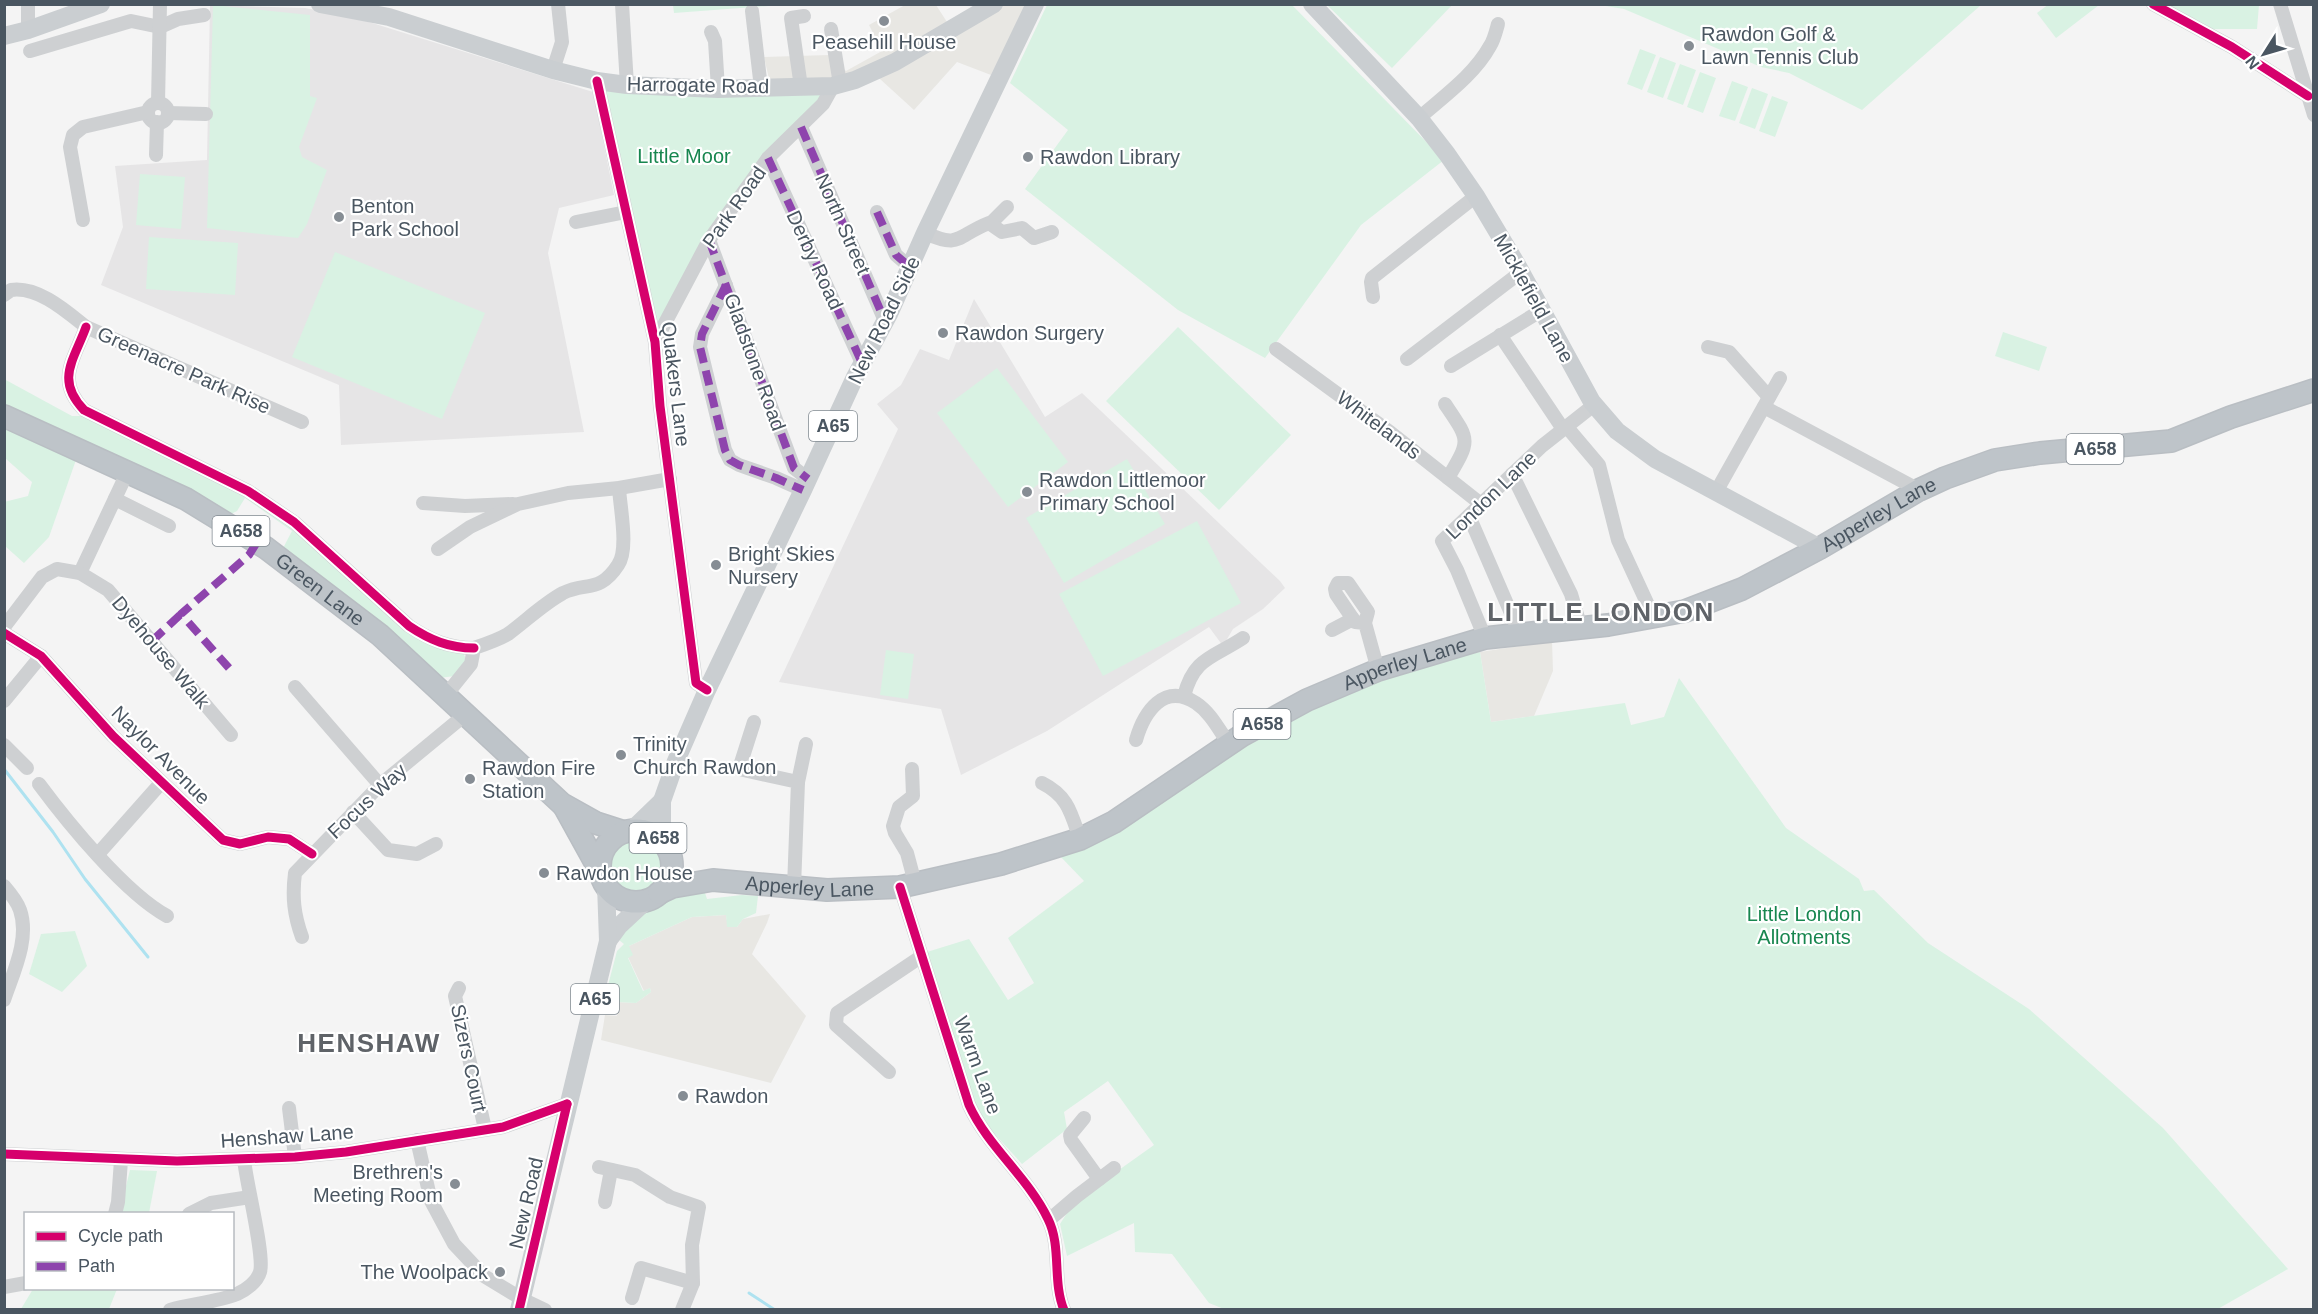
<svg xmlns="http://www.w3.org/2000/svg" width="2318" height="1314" font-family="Helvetica,sans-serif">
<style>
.commercial{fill:#e8e7e3}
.education{fill:#e6e5e6}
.green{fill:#d9f2e3}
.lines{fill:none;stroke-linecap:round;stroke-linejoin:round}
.stream{stroke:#aee2f0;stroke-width:3}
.highway-casing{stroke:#b9bec3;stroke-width:24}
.minor{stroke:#ced0d2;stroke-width:14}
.major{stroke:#caced1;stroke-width:18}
.highway{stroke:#bec4c9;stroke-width:21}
.quiet{stroke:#8e44ad;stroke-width:8;stroke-dasharray:15 8;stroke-linecap:butt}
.cycleway-casing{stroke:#fff;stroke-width:13}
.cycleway{stroke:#d6006c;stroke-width:9}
.poi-dot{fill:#868d94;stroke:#fff;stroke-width:2}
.labels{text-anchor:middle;stroke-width:4.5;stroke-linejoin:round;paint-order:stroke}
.shield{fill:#fff;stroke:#808990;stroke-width:1.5}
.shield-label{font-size:18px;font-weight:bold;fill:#4a5661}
.poi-label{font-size:20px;fill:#4a5661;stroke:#fff;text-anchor:start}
.street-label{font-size:20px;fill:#4a5661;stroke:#fff}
.park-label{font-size:20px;fill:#17864f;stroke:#fff}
.district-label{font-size:26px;font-weight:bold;letter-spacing:1.5px;fill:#5f6368;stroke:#fff}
</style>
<rect width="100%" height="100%" fill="#f4f4f4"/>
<g class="commercial">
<polygon points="905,5 936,5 947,22 980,5 1027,5 991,75 957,62 914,110 880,79 770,83 764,57 829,55 846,71 882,51 869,25"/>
<polygon points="1552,641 1553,671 1534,716 1491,722 1480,652"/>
<polygon points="770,914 767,923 752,954 806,1016 771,1083 601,1040 605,1015 617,1016 616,1002 636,1003 651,992 650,988 644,991 628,957 629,946 692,917 726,915 728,927 737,927 743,919"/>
</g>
<g class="education">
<polygon points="210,5 305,8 353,17 593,92 614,195 559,208 548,253 584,432 341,445 339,385 101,285 123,227 115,166 207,160"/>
<polygon points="974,299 1045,417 1082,393 1280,581 1285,588 1263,609 1233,629 1223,646 1209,627 1047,731 961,775 941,709 779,682 898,429 877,404 901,385 920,349 949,360"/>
</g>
<g class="green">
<polygon points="2049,4 2099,4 2099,5 2056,38 2037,13"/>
<polygon points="213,5 310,15 310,96 317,98 299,147 302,157 327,170 307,224 298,238 207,228"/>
<polygon points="673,5 782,5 674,13"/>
<polygon points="1047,5 1292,5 1444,160 1361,225 1265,358 1178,310 1025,189 1068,130 1010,83"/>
<polygon points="1327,5 1452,5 1392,68"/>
<polygon points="1600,5 1981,5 1862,110 1789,73 1761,67 1624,9"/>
<polygon points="2160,5 2259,5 2257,29 2206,29"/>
<polygon points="1640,49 1656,55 1642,90 1627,84"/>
<polygon points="1660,57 1676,63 1663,98 1647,92"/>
<polygon points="1680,64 1696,70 1683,105 1667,99"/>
<polygon points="1700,72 1716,78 1703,113 1687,107"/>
<polygon points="597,81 833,86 709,240 655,342"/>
<polygon points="1732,81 1748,87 1735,121 1719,116"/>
<polygon points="1752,88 1768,94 1755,129 1739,123"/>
<polygon points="1772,96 1788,102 1775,137 1759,131"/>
<polygon points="140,174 185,177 181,229 136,225"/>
<polygon points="149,237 238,243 235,295 146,289"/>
<polygon points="335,252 485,313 442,419 292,357"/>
<polygon points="1178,327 1291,435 1219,510 1106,401"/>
<polygon points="2003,332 2047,347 2039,371 1995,356"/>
<polygon points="997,368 1068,462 1008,507 937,413"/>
<polygon points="4,379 72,416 84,416 247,495 282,519 406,628 463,652 467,662 455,676 439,678 281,552 292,531 245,498 237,511 229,515 30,419 5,406"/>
<polygon points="5,416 77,457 49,537 24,563 5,546 4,502 28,496 32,482 5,458"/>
<polygon points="1127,459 1165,524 1064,583 1026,518"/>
<polygon points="1197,521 1241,603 1103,676 1059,594"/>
<polygon points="886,650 914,654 908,699 880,695"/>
<polygon points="1480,652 1491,722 1625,703 1631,725 1664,717 1679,678 1786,828 1859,879 1864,891 1874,890 1928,943 2029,1009 2163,1128 2288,1269 2216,1310 1224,1309 1209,1303 1172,1254 1135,1252 1134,1223 1067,1256 1060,1224 1074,1202 1154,1145 1108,1081 1064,1112 1067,1129 1022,1164 980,1118 927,952 969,939 1008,1000 1034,983 1008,938 1084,881 1059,855 1284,721 1356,688 1435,662"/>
<circle cx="636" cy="866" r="28"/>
<path d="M704 890 707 899 742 895 758 896 756 913 743 919 737 927H727L726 915 692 917 629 946 633 955 628 958 643 991 650 988 651 992 636 1003 616 1002 617 995 606 993 617 951 624 944 619 940C643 907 665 896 704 890Z"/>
<polygon points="75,931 87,966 62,992 29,974 41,934"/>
<polygon points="130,1170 157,1171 149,1213 119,1214"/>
<polygon points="33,1289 33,1288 117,1289 109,1309 21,1309"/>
</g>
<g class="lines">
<g class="stream">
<polyline points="4,769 53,832 85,879 148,957"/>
<polyline points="749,1293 775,1310"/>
</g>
<defs>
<g id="highway">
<path id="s1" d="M4 416 186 499 266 548 380 635 562 804 596 823 624 832"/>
<polyline points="564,806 601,873"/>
<circle cx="636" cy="866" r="36"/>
<path id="s2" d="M659 893 672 887 713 880 827 890 900 887 1001 864 1080 839 1114 822 1241 736 1307 700 1378 670 1485 638 1608 625 1685 611 1742 589 1820 548 1919 490 1945 478 1995 460 2040 453 2171 441 2231 417 2314 390"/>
</g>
</defs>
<use href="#highway" class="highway-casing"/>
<g class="minor">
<polyline points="622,4 627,85"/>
<polyline points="2153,4 2232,47 2308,96"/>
<polyline points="2280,4 2314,115"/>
<polyline points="752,11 761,88"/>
<polyline points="831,29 840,84"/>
<polyline points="28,30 28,4"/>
<polyline points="711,32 715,41 718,89"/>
<polyline points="30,51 131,21 160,27 178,19 204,15"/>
<polyline points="553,70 562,42 558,4"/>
<polyline points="597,81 655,342 660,406 696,683 707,690"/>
<polyline points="801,87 791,18 804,16"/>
<polyline points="158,103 160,4"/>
<circle cx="158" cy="113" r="10"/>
<polyline points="168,113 206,114"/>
<path d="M1419 118C1444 96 1474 75 1490 46 1494 40 1496 31 1498 24"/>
<polyline points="801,127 885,321"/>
<polyline points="156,155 157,122"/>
<polyline points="768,158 862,363"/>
<polyline points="877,212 896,255 910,267"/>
<polyline points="83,220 70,147 73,135 83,127 148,112"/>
<polyline points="576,222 626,212"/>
<polyline points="990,224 1007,207"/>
<path d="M925 233C961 249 956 236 989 223L1002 232 1022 228 1034 238 1052 232"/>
<polyline points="709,240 794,468 808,479"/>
<polyline points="726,285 702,334 700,347 725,450 730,460 739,465 776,478 803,490"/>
<path d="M4 295 11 290C38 286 66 311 86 327L302 422"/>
<polyline points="1373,297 1371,282 1372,278 1476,196"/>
<path d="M86 327C74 360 55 380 84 410L248 491 294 522 409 626C430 640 449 648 474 648"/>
<polyline points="1500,335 1563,429"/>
<polyline points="655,342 709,240 768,158 823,104 833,86"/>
<polyline points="1708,347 1729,352 1769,397"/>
<polyline points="1276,349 1391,433 1481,504"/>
<polyline points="1407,359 1521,272"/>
<polyline points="1451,366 1542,310"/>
<path d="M1445 404C1470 441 1471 439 1448 478"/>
<polyline points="1764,407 1919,490"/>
<polyline points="1566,426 1599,465 1618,540 1654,618"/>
<polyline points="1512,474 1571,594 1581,628"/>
<polyline points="1716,492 1780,378"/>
<polyline points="115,499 169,526"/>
<polyline points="423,503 465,506 513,504"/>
<polyline points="1469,516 1520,634"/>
<polyline points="438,549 470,527 518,504 568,493 619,488 670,479"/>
<polyline points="80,573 127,473"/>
<polyline points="1365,623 1355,622 1336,594 1335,589 1338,583 1348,583 1368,612 1365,623 1378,670"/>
<polyline points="4,627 42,577 57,569 80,573 108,590 231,735"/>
<polyline points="1332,630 1353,619"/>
<polyline points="4,633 41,656 113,736 223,840 240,844 268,837 289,839 312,854"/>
<polyline points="1485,638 1457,570 1442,541 1542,446 1594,405"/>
<polyline points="295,687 380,785"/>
<path d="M446 695 471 664 474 648C486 644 498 640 508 634 527 620 543 604 563 593 586 582 600 593 618 565 629 550 620 507 619 488"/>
<path d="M1184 696C1194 657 1213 658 1243 638"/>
<polyline points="4,701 41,656"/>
<polyline points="754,722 739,769 798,782 794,887"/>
<path d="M1136 740C1144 712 1164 682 1196 703 1211 713 1219 730 1229 744"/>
<polyline points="4,745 27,768"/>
<polyline points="912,769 913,796 899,807 893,826 895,833 907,853 915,883"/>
<polyline points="798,782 806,744"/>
<path d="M1042 783C1068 796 1071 813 1080 839"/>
<path d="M39 784C68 823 125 893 167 916"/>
<polyline points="353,812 388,850 417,854 436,844"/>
<polyline points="98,854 161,783"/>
<path d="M4 886C10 893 17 901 20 910 30 939 13 973 4 1000"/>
<path d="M900 887 969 1105C988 1147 1028 1177 1048 1219 1062 1247 1052 1281 1064 1310"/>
<path d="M302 937C294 915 292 897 295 873L380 785 466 714"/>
<polyline points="459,988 455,996 485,1129"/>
<polyline points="889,1072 836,1025 837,1013 922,956"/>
<polyline points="289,1108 295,1157"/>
<polyline points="1084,1118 1070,1135 1071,1140 1099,1179"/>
<polyline points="417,1140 431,1201 454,1244 484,1276 522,1299 545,1310"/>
<polyline points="4,1154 177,1161 295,1157 346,1152 503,1127 567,1104"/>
<polyline points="599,1167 635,1175 670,1197 699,1207 692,1245 693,1283 682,1310"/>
<polyline points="605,1202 611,1170"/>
<polyline points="115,1214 118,1202 121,1160"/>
<polyline points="189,1214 211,1203 250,1197"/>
<polyline points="1049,1220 1077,1196 1114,1168"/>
<polyline points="4,1287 26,1283"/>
<polyline points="632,1298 641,1268 693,1283"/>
<path d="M170 1310C191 1304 217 1302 237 1294 246 1290 257 1282 260 1272 265 1255 246 1183 244 1159"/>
</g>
<g class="major">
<polyline points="320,4 389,17 553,70 597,81 627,85 718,89 833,86 855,80 895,62 994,4"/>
<polyline points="1312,4 1419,118 1447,154 1476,196 1516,263 1592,402 1617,431 1655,459 1820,548"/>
<polyline points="4,36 28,30 101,4"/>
<polyline points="632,830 662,801"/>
<polyline points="665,845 662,824 662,801 676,761 707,690 803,490 855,377 889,314 925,233 1035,4"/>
<polyline points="608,941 619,926 648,899"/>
<polyline points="519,1310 608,941 606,885"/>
</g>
<use href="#highway" class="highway"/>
<g class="quiet">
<polyline points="801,127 885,321"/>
<polyline points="768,158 862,363"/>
<polyline points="877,212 896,255 910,267"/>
<polyline points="709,240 794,468 808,479"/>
<polyline points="726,285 702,334 700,347 725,450 730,460 739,465 776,478 803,490"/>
<polyline points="152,641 181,614"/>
<polyline points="229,668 181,614 249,555 257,542"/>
</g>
<defs>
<g id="cycleway">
<polyline points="2153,4 2232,47 2308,96"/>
<polyline points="597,81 655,342 660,406 696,683 707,690"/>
<path d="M86 327C74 360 55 380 84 410L248 491 294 522 409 626C430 640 449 648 474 648"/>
<polyline points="4,633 41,656 113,736 223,840 240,844 268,837 289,839 312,854"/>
<path d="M900 887 969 1105C988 1147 1028 1177 1048 1219 1062 1247 1052 1281 1064 1310"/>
<polyline points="4,1154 177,1161 295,1157 346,1152 503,1127 567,1104"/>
<polyline points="519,1310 567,1104"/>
</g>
</defs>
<use href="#cycleway" class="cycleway-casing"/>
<use href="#cycleway" class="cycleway"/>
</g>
<g class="poi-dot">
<circle cx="884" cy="21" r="6"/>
<circle cx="1689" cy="46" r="6"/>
<circle cx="1028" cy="157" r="6"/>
<circle cx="339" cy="217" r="6"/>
<circle cx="943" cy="333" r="6"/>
<circle cx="1027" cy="492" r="6"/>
<circle cx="716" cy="565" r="6"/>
<circle cx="621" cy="755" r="6"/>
<circle cx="470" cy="779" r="6"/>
<circle cx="544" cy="873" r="6"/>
<circle cx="683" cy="1096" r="6"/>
<circle cx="455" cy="1184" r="6"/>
<circle cx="500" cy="1272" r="6"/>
</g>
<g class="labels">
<g class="shield">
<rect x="809" y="411" width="48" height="30" rx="4.5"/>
<rect x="2066.5" y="434" width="57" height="30" rx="4.5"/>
<rect x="212.5" y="516" width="57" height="30" rx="4.5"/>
<rect x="1233.5" y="709" width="57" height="30" rx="4.5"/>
<rect x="629.5" y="823" width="57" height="30" rx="4.5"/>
<rect x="571" y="984" width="48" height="30" rx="4.5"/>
</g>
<g class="shield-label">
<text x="833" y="432">A65</text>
<text x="2095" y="455">A658</text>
<text x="241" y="537">A658</text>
<text x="1262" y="730">A658</text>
<text x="658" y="844">A658</text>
<text x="595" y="1005">A65</text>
</g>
<g class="poi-label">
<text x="1701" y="41">Rawdon Golf &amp;<tspan x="1701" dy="23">Lawn Tennis Club</tspan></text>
<text x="884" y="49" text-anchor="middle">Peasehill House</text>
<text x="1040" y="164">Rawdon Library</text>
<text x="351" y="213">Benton<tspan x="351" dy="23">Park School</tspan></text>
<text x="955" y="340">Rawdon Surgery</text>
<text x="1039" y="487">Rawdon Littlemoor<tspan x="1039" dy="23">Primary School</tspan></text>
<text x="728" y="561">Bright Skies<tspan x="728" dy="23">Nursery</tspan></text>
<text x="633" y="751">Trinity<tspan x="633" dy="23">Church Rawdon</tspan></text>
<text x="482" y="775">Rawdon Fire<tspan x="482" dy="23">Station</tspan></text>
<text x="556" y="880">Rawdon House</text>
<text x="695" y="1103">Rawdon</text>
<text x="443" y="1179" text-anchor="end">Brethren's<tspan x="443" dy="23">Meeting Room</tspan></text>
<text x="488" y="1279" text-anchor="end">The Woolpack</text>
</g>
<g class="street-label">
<text transform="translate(698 85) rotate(1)" y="7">Harrogate Road</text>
<text transform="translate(734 207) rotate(-55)" y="7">Park Road</text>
<text transform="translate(843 224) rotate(66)" y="7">North Street</text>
<text transform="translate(815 260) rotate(65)" y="7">Derby Road</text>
<text transform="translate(1534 298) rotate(61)" y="7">Micklefield Lane</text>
<text transform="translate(884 320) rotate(-64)" y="7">New Road Side</text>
<text transform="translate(755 362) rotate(70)" y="7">Gladstone Road</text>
<text transform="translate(184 370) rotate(24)" y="7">Greenacre Park Rise</text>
<text transform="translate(676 384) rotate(83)" y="7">Quakers Lane</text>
<text transform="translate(1379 425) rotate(37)" y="7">Whitelands</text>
<text transform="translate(1491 495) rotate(-44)" y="7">London Lane</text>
<text dy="7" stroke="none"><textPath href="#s2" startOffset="1304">Apperley Lane</textPath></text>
<text dy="7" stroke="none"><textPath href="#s1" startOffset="362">Green Lane</textPath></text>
<text transform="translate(161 652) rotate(50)" y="7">Dyehouse Walk</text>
<text dy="7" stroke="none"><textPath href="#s2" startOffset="801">Apperley Lane</textPath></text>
<text transform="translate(161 755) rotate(45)" y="7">Naylor Avenue</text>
<text transform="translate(367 801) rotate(-43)" y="7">Focus Way</text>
<text dy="7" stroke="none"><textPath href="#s2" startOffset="153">Apperley Lane</textPath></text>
<text transform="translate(469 1058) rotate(78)" y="7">Sizers Court</text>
<text transform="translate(978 1065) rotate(70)" y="7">Warm Lane</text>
<text transform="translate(287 1136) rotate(-4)" y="7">Henshaw Lane</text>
<text transform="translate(526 1203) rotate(-77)" y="7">New Road</text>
</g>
<g class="park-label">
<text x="684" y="163">Little Moor</text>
<text x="1804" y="921">Little London<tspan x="1804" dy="23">Allotments</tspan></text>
</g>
<g class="district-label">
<text x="1601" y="621">LITTLE LONDON</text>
<text x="369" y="1052">HENSHAW</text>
</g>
</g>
<rect width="2318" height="1314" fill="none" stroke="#4a5661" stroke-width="12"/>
<rect x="24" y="1212" width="210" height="78" fill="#ffffff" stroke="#b7bbc0" stroke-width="1.5"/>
<rect x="36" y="1232" width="30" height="9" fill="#d6006c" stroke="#b7bbc0" stroke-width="1.5"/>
<text x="78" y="1242" font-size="18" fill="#4a5661">Cycle path</text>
<rect x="36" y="1262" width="30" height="9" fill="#8e44ad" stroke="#b7bbc0" stroke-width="1.5"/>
<text x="78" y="1272" font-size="18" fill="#4a5661">Path</text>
<g transform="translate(2264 54) rotate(233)" stroke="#ffffff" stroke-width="4.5" paint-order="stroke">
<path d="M0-4.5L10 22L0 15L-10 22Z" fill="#4a5661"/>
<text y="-9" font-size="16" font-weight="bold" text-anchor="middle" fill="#4a5661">N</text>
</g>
</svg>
